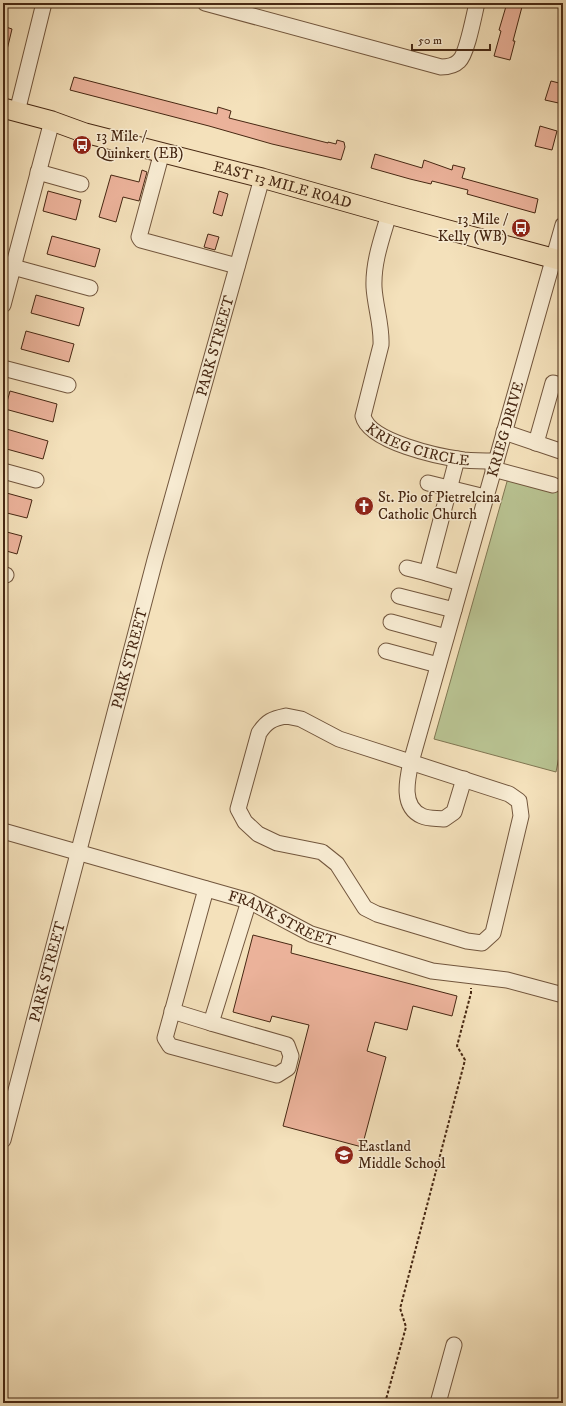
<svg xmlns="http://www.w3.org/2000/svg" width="566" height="1406" font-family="'IM FELL DW Pica',serif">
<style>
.green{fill:#b9c392;stroke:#807652}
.building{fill:#ebb29a;stroke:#472813}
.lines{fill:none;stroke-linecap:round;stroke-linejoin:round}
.minor-casing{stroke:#72563d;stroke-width:17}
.major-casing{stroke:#472813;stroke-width:21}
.path{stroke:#472813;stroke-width:2;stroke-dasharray:3 2;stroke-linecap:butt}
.minor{stroke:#f8ecd3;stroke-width:15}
.major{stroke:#f4e1bb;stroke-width:19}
.labels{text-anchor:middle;stroke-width:3;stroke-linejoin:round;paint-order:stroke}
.poi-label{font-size:15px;fill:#472813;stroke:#f8ecd3;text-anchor:start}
.street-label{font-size:15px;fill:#472813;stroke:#f8ecd3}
</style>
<rect width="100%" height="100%" fill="#f4e1bb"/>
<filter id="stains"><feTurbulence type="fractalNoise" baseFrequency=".005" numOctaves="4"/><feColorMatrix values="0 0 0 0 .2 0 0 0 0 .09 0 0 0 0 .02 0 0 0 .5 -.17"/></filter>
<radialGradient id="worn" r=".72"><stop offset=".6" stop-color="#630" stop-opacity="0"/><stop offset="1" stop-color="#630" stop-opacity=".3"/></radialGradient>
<polygon class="green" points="510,471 563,485 563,736 556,772 434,739"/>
<g class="building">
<polygon points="507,3 523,3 513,41 515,41 510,60 494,56 501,31 499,30"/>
<polygon points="3,26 12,29 6,54 3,54"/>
<polygon points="74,77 217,114 218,107 231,111 229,118 328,143 328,142 336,144 337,140 344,142 345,147 341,160 272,144 209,126 70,90"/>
<polygon points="551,81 563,84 563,104 545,100"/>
<polygon points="540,126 557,131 552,150 535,146"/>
<polygon points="375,154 422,168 424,160 452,170 453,165 465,168 462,178 538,199 535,213 467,194 468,190 432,181 431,184 410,179 371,168"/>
<polygon points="142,170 147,172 139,201 123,197 116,222 99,217 111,175 139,182"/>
<polygon points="48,191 81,200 76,220 43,211"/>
<polygon points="219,191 228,194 222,216 213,213"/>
<polygon points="208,234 219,237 215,250 204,247"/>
<polygon points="52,236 100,249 95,267 47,254"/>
<polygon points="36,295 84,308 79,326 31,313"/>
<polygon points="26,331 74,344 69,362 21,349"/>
<polygon points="10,391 57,404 53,422 5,409"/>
<polygon points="3,428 48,441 43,459 3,448"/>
<polygon points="3,492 32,500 27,518 3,512"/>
<polygon points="3,531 22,536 17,554 3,550"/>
<polygon points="253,935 292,945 291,953 457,996 452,1016 413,1006 407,1030 375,1022 367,1051 386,1057 362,1147 283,1126 309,1025 272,1016 270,1022 233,1012"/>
</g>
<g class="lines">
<defs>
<g id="minor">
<path d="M205 3 441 67C448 67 454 66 459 61 467 54 474 15 477 3"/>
<polyline points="17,112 44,3"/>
<polyline points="162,152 139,237 141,240 237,266"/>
<polyline points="38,172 81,184"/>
<path id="s1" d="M389 214C382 238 373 262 374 287 375 306 382 325 381 345L363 416C369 442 440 457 464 460 475 461 485 461 496 461"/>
<polyline points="13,267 90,288"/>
<polyline points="3,305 52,121"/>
<polyline points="3,368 68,385"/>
<polyline points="504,432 563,452"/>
<polyline points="536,443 553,383 563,386"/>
<polyline points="457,459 427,573 461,583"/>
<polyline points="493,469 553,485"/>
<polyline points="3,471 36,480"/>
<polyline points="428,483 485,497"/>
<polyline points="407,568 427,573"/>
<polyline points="3,574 6,575"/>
<polyline points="399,596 454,610"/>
<polyline points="391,622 446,637"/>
<polyline points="386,651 438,665"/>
<path d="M286 716 301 719 339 739 509 794 519 801 521 816 493 933 482 943 467 941 377 914 365 908 337 864 322 852 277 843 258 834 245 822 238 809 259 733C267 721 272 719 286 716Z"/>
<path id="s2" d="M464 779 454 812 444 819C437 818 428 819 422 816 401 807 407 780 411 762L563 225"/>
<path id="s3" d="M3 831 249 901 311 934 432 971 507 980 563 995"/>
<polyline points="206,889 165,1038 170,1046 277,1075 288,1068 291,1056 287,1045 211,1023 249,901"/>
<polyline points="172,1011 211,1023"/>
<path id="s4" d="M3 1140 155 560 262 178"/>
<polyline points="438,1403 454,1345"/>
</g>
<g id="major">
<path id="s5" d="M3 108 52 121 85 133 262 178 389 214 563 261"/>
</g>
</defs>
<use href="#minor" class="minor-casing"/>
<use href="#major" class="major-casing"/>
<polyline class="path" points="385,1403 406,1327 400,1308 401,1305 465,1060 457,1046 471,993 471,988"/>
<use href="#minor" class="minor"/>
<use href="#major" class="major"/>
</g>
<defs>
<symbol id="bus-disc" viewBox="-11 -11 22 22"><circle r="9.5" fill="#8f2418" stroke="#f8ecd3"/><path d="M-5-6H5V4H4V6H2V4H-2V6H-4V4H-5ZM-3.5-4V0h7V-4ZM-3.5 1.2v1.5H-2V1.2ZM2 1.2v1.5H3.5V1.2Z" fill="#fff"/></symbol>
<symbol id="church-disc" viewBox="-11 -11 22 22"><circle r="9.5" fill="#8f2418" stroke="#f8ecd3"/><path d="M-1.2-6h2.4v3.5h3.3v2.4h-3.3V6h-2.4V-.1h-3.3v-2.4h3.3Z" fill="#fff"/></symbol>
<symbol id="school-disc" viewBox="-11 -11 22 22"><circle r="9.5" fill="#8f2418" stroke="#f8ecd3"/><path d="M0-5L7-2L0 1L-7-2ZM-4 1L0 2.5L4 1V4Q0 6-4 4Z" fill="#fff"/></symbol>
</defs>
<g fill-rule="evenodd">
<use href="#bus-disc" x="71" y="134" width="22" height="22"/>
<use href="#bus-disc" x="510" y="217" width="22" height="22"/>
<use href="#church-disc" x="353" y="495" width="22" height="22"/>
<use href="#school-disc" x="333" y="1144" width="22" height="22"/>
</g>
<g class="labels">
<g class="poi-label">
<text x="96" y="141">13 Mile /<tspan x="96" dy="17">Quinkert (EB)</tspan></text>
<text x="507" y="224" text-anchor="end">13 Mile /<tspan x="507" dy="17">Kelly (WB)</tspan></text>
<text x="378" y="502">St. Pio of Pietrelcina<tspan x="378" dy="17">Catholic Church</tspan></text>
<text x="358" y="1151">Eastland<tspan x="358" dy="17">Middle School</tspan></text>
</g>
<g class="street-label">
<text dy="5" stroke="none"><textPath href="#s5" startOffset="290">EAST 13 MILE ROAD</textPath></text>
<text dy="5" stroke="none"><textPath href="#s4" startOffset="822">PARK STREET</textPath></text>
<text dy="5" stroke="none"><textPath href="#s2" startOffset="475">KRIEG DRIVE</textPath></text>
<text dy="5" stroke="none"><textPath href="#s1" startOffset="272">KRIEG CIRCLE</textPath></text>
<text dy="5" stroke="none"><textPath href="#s4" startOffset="498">PARK STREET</textPath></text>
<text dy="5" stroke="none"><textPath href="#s3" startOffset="293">FRANK STREET</textPath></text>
<text dy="5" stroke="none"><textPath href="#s4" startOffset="174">PARK STREET</textPath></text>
</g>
</g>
<rect width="566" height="1406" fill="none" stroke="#f4e1bb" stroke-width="16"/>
<rect x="4" y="4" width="558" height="1398" fill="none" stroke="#472813" stroke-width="2"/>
<rect x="8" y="8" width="550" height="1390" fill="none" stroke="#472813"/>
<path d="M412 44v6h78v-6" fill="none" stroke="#472813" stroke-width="2"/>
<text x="418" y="44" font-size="12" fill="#472813" stroke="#f8ecd3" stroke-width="3" paint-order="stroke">50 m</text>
<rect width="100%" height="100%" filter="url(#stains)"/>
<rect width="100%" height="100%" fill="url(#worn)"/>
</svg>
